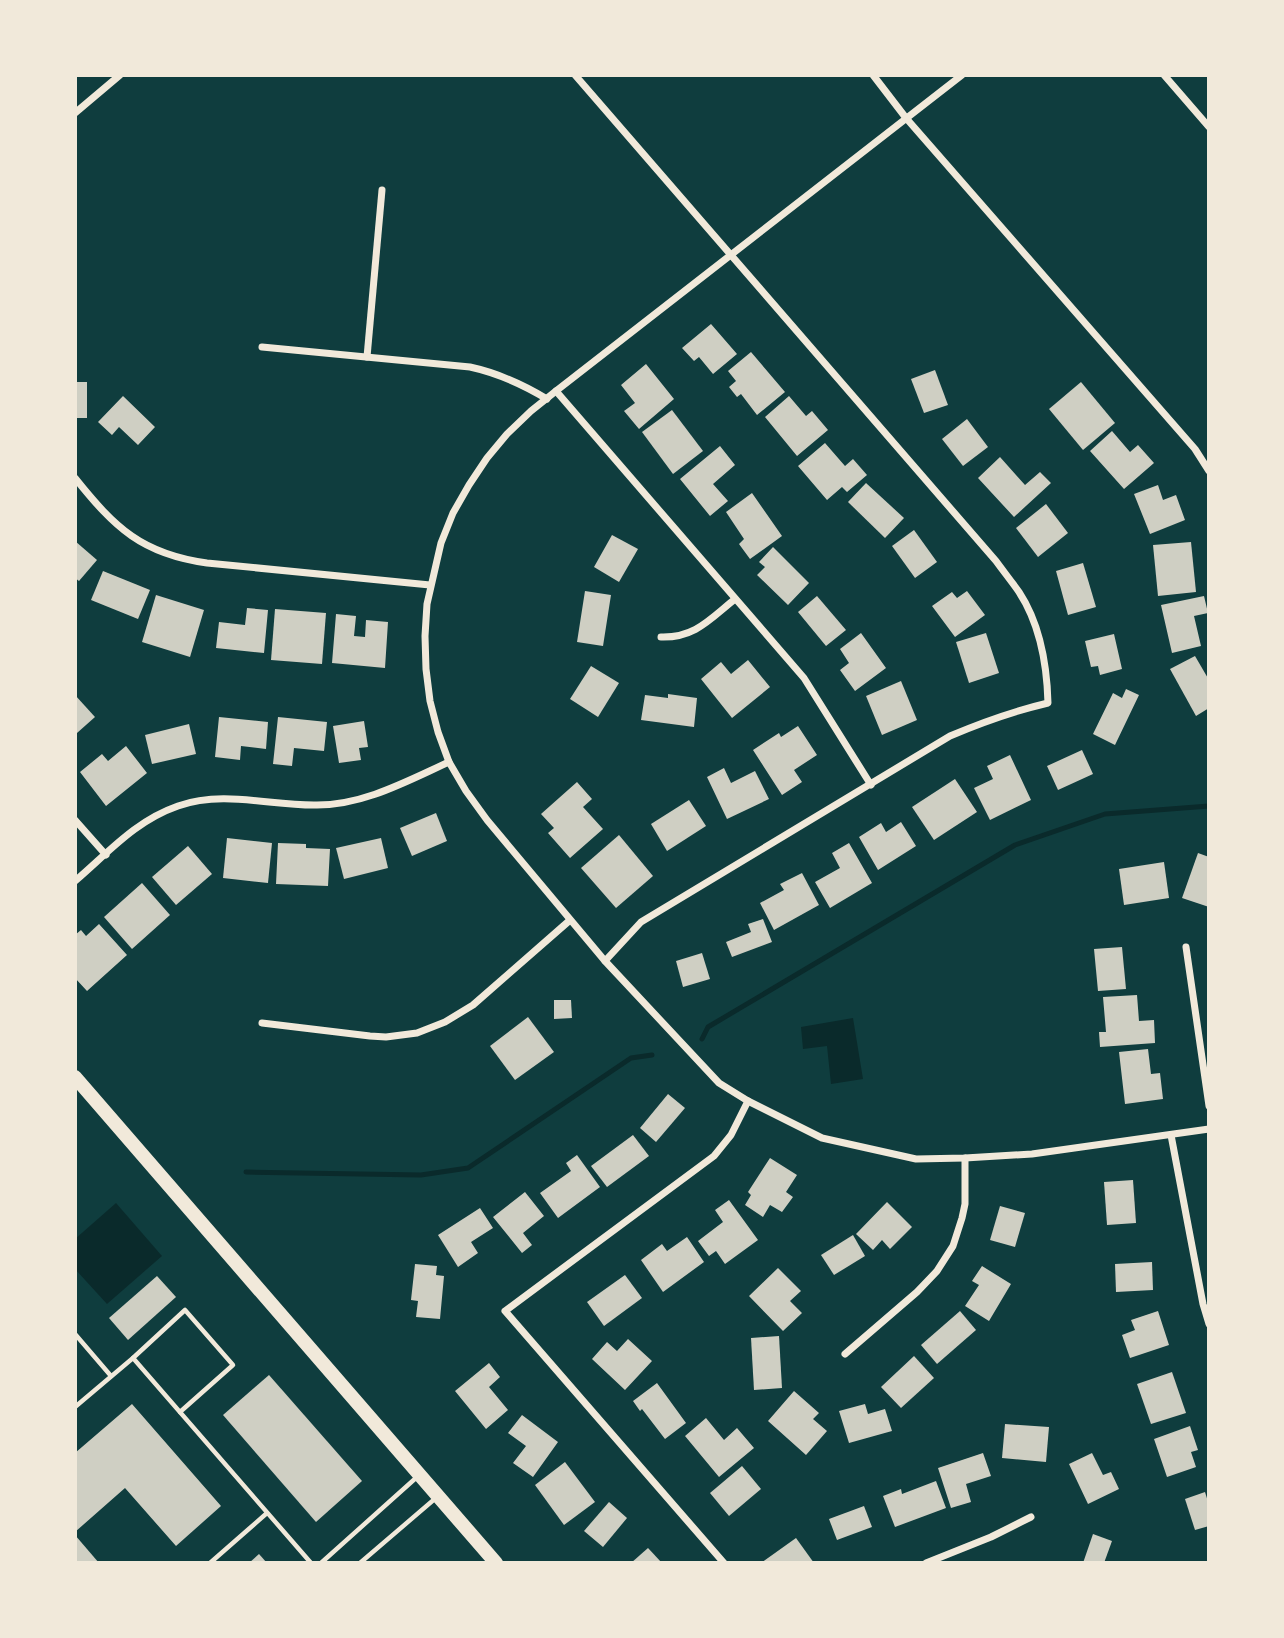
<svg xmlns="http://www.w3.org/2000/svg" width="1284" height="1638" font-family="'Alegreya Sans',sans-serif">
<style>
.water{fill:#0a2a2b}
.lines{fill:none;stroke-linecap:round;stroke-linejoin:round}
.stream{stroke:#0a2a2b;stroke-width:5}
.building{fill:#cfcfc3}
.service{stroke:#f1e9da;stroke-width:4.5}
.minor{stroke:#f1e9da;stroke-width:7}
.primary{stroke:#f1e9da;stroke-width:14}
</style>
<rect width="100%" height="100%" fill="#0f3d3e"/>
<g class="water">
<polygon points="853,1018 863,1079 831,1084 827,1046 803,1049 801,1027"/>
<polygon points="116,1203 162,1256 107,1304 75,1269 75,1239"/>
</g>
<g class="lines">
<g class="stream">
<polyline points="702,1039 708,1027 1015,845 1105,814 1209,806"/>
<polyline points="246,1172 421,1175 468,1168 631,1058 652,1055"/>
</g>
</g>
<g class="building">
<polygon points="711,324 737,354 713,374 699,357 694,361 682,348"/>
<polygon points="751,352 785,392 757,415 741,394 737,397 729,387 736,381 728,371"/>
<polygon points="646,364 674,399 639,429 624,411 635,403 621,385"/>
<polygon points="935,370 948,405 924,413 911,379"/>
<rect x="75" y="382" width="12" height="36"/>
<polygon points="1081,382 1115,423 1083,450 1049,409"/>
<polygon points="123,396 155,427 138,445 119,427 112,435 98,422"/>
<polygon points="789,396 806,416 812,411 828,430 797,456 765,417"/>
<polygon points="672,410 703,451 673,474 642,432"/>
<polygon points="967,419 988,447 963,466 942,439"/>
<polygon points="1112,431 1130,452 1138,445 1154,463 1124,489 1090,451"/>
<polygon points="825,443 845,466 853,459 867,475 847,492 842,487 827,500 798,466"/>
<polygon points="720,446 735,465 713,484 728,501 710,516 680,479"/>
<polygon points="1000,457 1025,485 1040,472 1051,483 1014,517 978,478"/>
<polygon points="866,483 904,518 885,538 848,502"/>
<polygon points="1158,485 1163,500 1176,495 1185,520 1150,534 1134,494"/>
<polygon points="752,493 782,536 750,559 739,544 744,539 726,512"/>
<polygon points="1046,504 1068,533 1038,557 1016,528"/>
<polygon points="914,530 937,562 915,578 892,546"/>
<polygon points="612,535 638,549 619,582 594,567"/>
<polygon points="75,541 97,560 79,581 75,578"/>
<polygon points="1191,542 1196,592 1158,596 1153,545"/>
<polygon points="773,547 809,583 788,605 757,575 765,567 759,562"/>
<polygon points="1083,563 1096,607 1068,615 1056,571"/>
<polygon points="103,571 150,590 138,619 91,600"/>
<polygon points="585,591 611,595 603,646 577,642"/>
<polygon points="967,591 985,615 955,637 932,606 952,592 957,598"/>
<polygon points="156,595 204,610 190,657 142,642"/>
<polygon points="817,596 846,630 826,646 798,612"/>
<polygon points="1204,596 1208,613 1194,616 1201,646 1172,653 1161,605"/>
<polygon points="247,608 268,610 264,653 216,648 219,622 245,625"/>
<polygon points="275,609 326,613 322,664 271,660"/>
<polygon points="336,614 356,616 354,636 365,637 366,620 388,622 385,668 332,663"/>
<polygon points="861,633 886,668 855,691 840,670 849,663 840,649"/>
<polygon points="986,633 999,673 969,683 956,642"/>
<polygon points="1114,634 1122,669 1100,675 1098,666 1091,667 1085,641"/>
<polygon points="1195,656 1209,680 1209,708 1196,716 1170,669"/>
<polygon points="748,660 770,687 732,718 701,679 721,662 731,674"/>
<polygon points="591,666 619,683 598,717 570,699"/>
<polygon points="901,681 917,720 882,735 866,696"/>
<polygon points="1126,689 1139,695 1115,745 1093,734 1113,693 1122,698"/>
<polygon points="668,694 697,698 694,727 641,720 645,695 668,698"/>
<polygon points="75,695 95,717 77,733 75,731"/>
<polygon points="219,717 268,722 266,749 241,746 240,760 215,757"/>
<polygon points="278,717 327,722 324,751 294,748 292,766 273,764"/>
<polygon points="364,721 368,747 359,748 361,760 339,763 333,726"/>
<polygon points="189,724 196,754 152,764 145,735"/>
<polygon points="798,726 817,755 794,770 802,782 782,795 753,750 779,733 781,737"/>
<polygon points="126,746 147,773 106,806 80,772 102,754 108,761"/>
<polygon points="1082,750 1093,774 1058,790 1047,766"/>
<polygon points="1010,755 1031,800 990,820 974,788 993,779 987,766"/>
<polygon points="724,768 731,783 755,771 769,799 727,819 707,777"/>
<polygon points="955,779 977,812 934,840 912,807"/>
<polygon points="577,782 592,799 583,807 603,829 570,858 548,833 554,828 541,814"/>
<polygon points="689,800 706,826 667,851 651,824"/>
<polygon points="436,813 447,841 412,856 400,828"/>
<polygon points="901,822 916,846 878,870 859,837 881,823 886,832"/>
<polygon points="619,835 653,876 616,908 581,868"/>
<polygon points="227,838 272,843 268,883 223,878"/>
<polygon points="381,838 388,868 344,879 336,848"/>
<polygon points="278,843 306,844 306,848 330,849 328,886 276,884"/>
<polygon points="849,843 872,883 830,908 815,882 840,868 832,853"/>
<polygon points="188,846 212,874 176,905 152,877"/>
<polygon points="1198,853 1209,857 1209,907 1182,898"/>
<polygon points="1164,862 1169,898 1124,905 1119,869"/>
<polygon points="802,873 819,905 774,930 760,903 784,890 780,884"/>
<polygon points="142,883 170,915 132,949 104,917"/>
<polygon points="763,919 772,942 732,957 726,942 751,932 748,924"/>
<polygon points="99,924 127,955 87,991 75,978 75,935 81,930 86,936"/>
<polygon points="1122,947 1126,989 1098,991 1094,949"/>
<polygon points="702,953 710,979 683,987 676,961"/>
<polygon points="1137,995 1139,1021 1154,1020 1155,1043 1100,1047 1099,1032 1106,1032 1103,997"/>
<polygon points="554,1000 571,1000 572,1018 554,1019"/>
<polygon points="528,1017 554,1052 515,1080 490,1046"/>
<polygon points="1148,1049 1151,1074 1160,1073 1163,1099 1125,1104 1119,1052"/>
<polygon points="668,1094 685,1108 656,1142 640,1128"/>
<polygon points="633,1135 649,1156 607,1187 591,1166"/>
<polygon points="577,1155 600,1187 558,1218 540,1193 571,1171 566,1163"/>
<polygon points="770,1158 797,1175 786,1192 793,1197 782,1212 770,1205 763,1217 745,1205 751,1195 748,1192"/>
<polygon points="1133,1180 1136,1223 1107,1225 1104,1182"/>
<polygon points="525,1192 544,1216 523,1233 532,1245 522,1253 493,1217"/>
<polygon points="729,1200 758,1240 725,1264 716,1251 709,1256 698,1241 723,1222 715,1210"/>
<polygon points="887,1202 912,1227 890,1249 882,1240 873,1250 856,1234"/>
<polygon points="1000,1206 1025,1213 1015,1247 990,1240"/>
<polygon points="480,1208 493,1228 471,1242 478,1253 458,1267 438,1235"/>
<polygon points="853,1235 865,1256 834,1275 821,1255"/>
<polygon points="687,1237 704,1262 663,1292 641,1260 662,1244 667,1251"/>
<polygon points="1152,1262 1153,1290 1116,1292 1115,1264"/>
<polygon points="415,1264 437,1266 436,1275 444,1276 440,1319 416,1317 418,1301 411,1300"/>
<polygon points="982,1266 1011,1284 989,1321 965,1306 979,1285 972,1281"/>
<polygon points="778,1268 801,1291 790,1301 802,1313 783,1331 749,1296"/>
<polygon points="625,1275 642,1298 604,1326 587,1302"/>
<polygon points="157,1276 176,1297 128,1340 109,1318"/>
<polygon points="960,1311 976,1330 937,1364 921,1345"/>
<polygon points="1158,1311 1169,1345 1130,1358 1122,1335 1135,1330 1131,1320"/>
<polygon points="779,1336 782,1388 754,1390 751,1338"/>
<polygon points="628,1339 652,1361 625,1390 592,1359 607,1342 617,1351"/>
<polygon points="914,1356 934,1378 901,1408 881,1387"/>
<polygon points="489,1363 500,1377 489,1387 508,1410 486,1429 455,1391"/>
<polygon points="1172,1372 1186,1413 1151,1424 1137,1384"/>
<polygon points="269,1375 362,1481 316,1522 223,1415"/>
<polygon points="657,1383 686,1423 665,1439 642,1409 640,1411 633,1401"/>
<polygon points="794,1391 819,1413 813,1419 827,1431 806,1455 768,1421"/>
<polygon points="132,1404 221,1506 176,1546 125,1488 75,1532 75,1453"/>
<polygon points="865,1404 868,1414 885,1409 892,1431 849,1443 839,1411"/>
<polygon points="522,1415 558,1442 533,1477 513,1463 526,1446 508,1433"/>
<polygon points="706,1418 724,1440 737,1428 754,1448 719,1477 685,1436"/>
<polygon points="1005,1424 1049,1427 1046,1462 1002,1458"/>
<polygon points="1190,1426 1198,1450 1191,1452 1196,1467 1167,1477 1154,1439"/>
<polygon points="983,1453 991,1476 966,1484 971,1502 951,1508 938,1468"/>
<polygon points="1092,1453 1103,1475 1111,1472 1119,1489 1088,1504 1069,1464"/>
<polygon points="565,1462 595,1502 564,1525 535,1485"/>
<polygon points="742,1466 761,1489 729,1516 710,1493"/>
<polygon points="936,1481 946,1508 895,1527 883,1496 901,1489 902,1494"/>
<polygon points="1205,1492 1209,1505 1209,1526 1195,1530 1185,1499"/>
<polygon points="609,1502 627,1518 603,1547 584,1531"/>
<polygon points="864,1506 872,1527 837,1540 829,1519"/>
<polygon points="1093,1534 1112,1541 1104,1563 1083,1563"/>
<polygon points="75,1535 99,1563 75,1563"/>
<polygon points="796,1538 814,1563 761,1563"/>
<polygon points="648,1548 662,1563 631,1563"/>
<polygon points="259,1554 267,1563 249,1563"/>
</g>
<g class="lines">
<g class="service">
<polyline points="75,1334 111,1376"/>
<polyline points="133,1358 185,1310 233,1365 180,1412"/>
<polyline points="75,1407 133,1358 311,1563"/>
<polyline points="210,1563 267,1513"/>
<polyline points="321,1563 417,1477"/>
<polyline points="360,1563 437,1497"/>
</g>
<g class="minor">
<path d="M575 75 996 561C1004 572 1012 582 1019 592 1040 624 1047 666 1048 703 1014 711 983 722 950 736L641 922 605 961"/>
<polyline points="873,75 906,118 1195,449 1209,471"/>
<polyline points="962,75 556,391 531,411 507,434 487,458 469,485 453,513 441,543 427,604 425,636 426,669 430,701 438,732 449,762 466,791 487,820 605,961 719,1083 748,1101 822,1138 916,1159 965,1158 1032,1154 1209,1129"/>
<polyline points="1164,75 1209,127"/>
<polyline points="75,113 120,75"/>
<path d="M262 347 470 367C498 373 522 384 547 399"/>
<polyline points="367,357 382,190"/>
<polyline points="556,391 804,678 871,785"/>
<path d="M75 478C115 528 142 554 207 563L430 585"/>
<path d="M661 637C695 638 710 619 735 599"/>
<polyline points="75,820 106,855"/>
<path d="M75 881C109 852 135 821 178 806 224 790 271 806 317 805 364 805 407 781 449 762"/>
<polyline points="1186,947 1209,1106"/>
<polyline points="262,1023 370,1036 386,1037 417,1033 445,1022 473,1005 569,921"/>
<polyline points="1171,1135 1203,1304 1209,1324"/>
<polyline points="845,1354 917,1292 937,1271 953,1246 962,1218 965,1204 965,1158"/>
<polyline points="724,1563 505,1311 714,1156 731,1135 748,1101"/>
<polyline points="926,1563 991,1537 1031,1517"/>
</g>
<polyline class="primary" points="75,1077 496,1563"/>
</g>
<rect width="1284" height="1638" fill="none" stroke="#f1e9da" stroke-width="154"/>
</svg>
